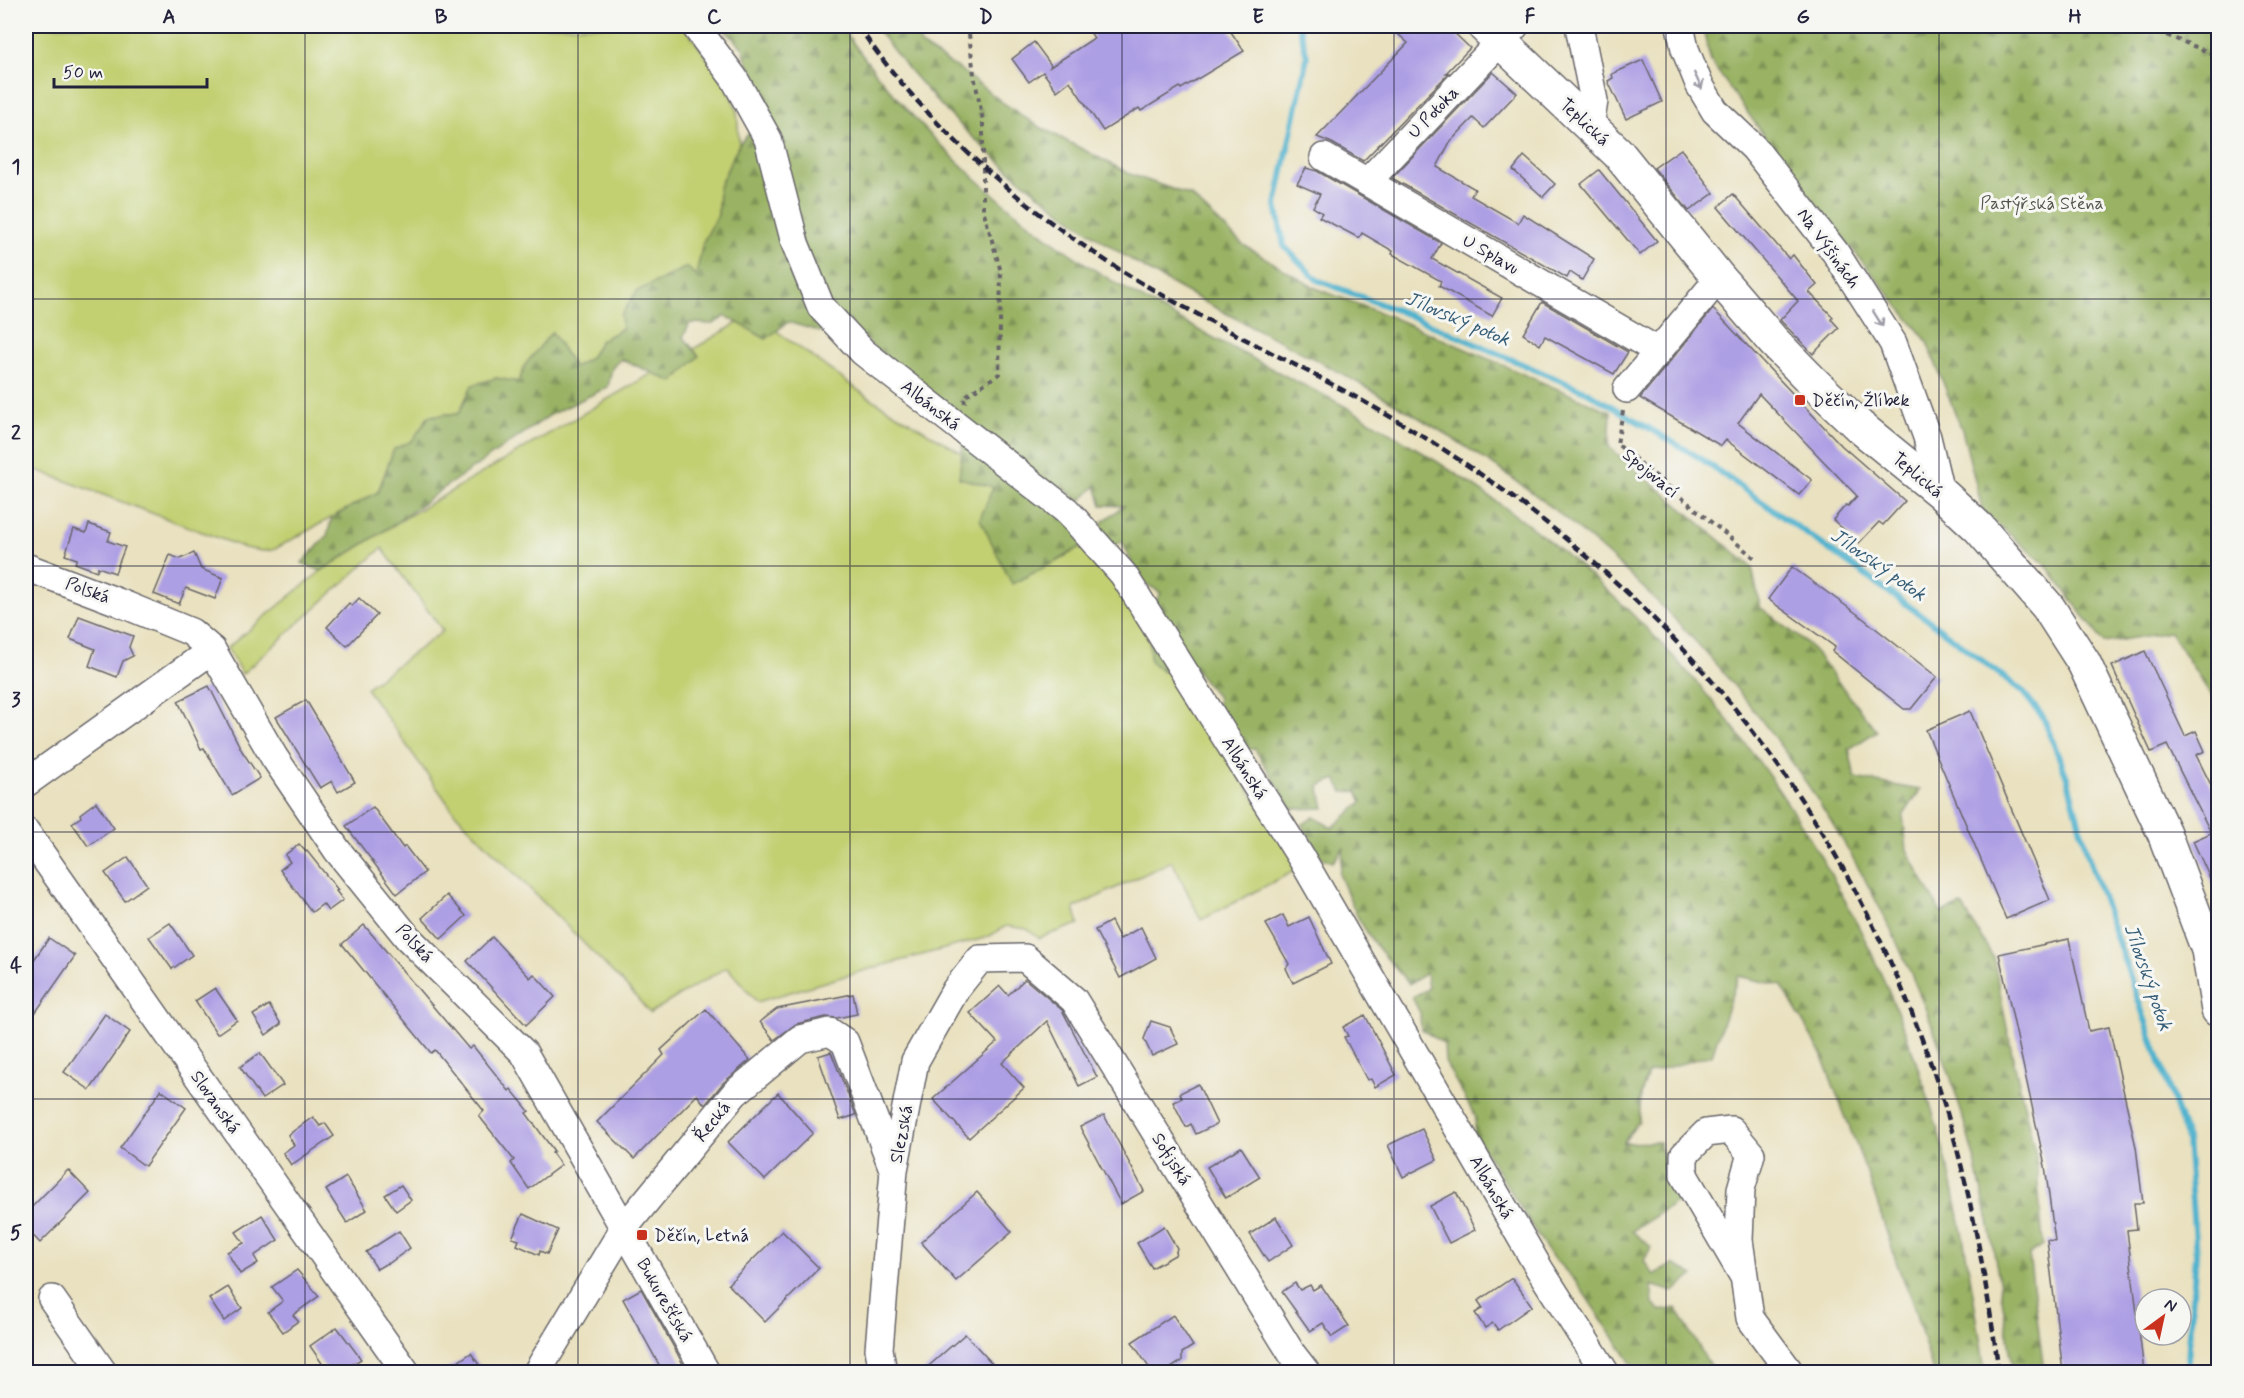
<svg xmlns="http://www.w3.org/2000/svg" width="2244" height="1398" font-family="Mynerve,sans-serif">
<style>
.green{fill:#c2d072;stroke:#727956;stroke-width:1.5}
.forest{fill:url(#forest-firs);stroke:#5e6a50;stroke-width:1.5}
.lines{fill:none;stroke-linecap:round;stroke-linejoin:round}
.stream{stroke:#4fb2ce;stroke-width:6}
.building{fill:#ad9fe4}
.minor-casing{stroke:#686569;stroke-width:30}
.major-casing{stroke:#686569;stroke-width:36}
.path{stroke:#686569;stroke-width:4;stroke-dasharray:4.5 4.5;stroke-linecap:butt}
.minor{stroke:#fff;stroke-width:27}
.major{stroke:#fff;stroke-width:33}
.rail{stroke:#22223b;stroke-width:4.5;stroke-dasharray:9 4.5;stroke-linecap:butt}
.oneway{stroke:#9c9ca7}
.grid{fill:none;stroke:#22223b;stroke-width:1.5;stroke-opacity:0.55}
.poi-dot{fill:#c8321e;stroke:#f6f6f2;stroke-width:2}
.labels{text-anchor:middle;stroke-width:6;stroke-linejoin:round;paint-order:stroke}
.street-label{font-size:18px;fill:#22223b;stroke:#f6f6f2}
.park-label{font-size:18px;fill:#52564c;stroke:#f6f6f2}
.poi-label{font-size:18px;fill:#22223b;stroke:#f6f6f2;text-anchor:start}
.water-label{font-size:20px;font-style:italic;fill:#345c76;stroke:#f6f6f2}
.neatline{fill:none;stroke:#22223b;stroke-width:2}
.grid-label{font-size:20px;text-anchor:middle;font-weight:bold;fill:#22223b}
</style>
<defs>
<pattern id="forest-firs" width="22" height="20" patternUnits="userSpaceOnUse" patternTransform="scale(1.5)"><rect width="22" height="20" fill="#99b264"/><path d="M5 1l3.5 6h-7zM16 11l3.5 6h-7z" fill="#7c9054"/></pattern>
</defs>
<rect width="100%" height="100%" fill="#f6f6f2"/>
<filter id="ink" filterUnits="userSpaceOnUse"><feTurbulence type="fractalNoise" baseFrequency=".0167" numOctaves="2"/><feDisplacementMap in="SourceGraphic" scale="12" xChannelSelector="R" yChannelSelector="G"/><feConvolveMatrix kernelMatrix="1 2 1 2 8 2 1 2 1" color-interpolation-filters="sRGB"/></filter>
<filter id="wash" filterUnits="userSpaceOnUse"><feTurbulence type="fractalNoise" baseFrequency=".008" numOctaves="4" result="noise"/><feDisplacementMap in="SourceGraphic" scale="24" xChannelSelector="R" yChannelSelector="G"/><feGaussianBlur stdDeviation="1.35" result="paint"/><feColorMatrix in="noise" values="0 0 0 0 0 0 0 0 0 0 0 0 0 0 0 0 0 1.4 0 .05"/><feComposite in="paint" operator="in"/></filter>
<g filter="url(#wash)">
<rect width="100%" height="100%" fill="#e9e1bf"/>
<g class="green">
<polygon points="26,26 684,26 725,83 737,110 739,144 719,187 718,215 703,242 696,277 622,329 601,340 590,358 573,368 552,332 525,365 519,382 496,378 459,413 429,416 412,442 394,449 378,492 273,550 262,551 245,548 26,466"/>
<polygon points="753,314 865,395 1029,493 1098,559 1300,868 1201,920 1172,861 1074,908 1079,924 1039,938 1027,929 1006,926 988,937 855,973 757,1002 727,967 650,1013 630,990 454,812 366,688 443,631 382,548 242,674 227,648 321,571 395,524"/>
</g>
<g class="forest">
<path d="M721 26H841C918 137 1023 231 1141 298 1187 324 1234 349 1280 373 1302 385 1325 395 1346 407 1424 451 1500 500 1569 557 1754 711 1887 930 1947 1163 1964 1232 1975 1302 1985 1372H1933L1912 1301 1898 1267 1869 1178 1820 1051 1782 986 1738 976 1712 1055 1648 1073 1641 1094 1639 1121 1623 1143 1659 1142 1677 1202 1632 1231 1651 1247 1644 1261 1654 1275 1673 1264 1694 1275 1673 1292 1651 1285 1653 1304 1660 1311 1676 1308 1714 1372H1637L1577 1283 1549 1253 1474 1133 1476 1118 1445 1062 1444 1044 1421 1029 1420 1013 1412 997 1428 989 1426 973 1409 984 1373 942 1358 918 1339 874 1344 847 1333 862 1322 858 1302 825 1314 817 1332 828 1362 802 1357 791 1343 792 1336 779 1319 786 1324 808 1292 809 1255 749 1233 750 1215 722 1218 698 1188 660 1163 672 1150 661 1148 615 1161 593 1139 579 1122 541 1109 549 1101 541 1102 522 1124 506 1102 505 1096 486 1079 502 1066 489 1058 498 1092 540 1059 560 1012 584 980 519 993 487 959 478 965 424 837 316 821 332 788 322 766 339 726 316 713 324 690 323 683 337 699 356 673 382 621 359 612 368 608 387 552 414 448 485 395 524 321 571 302 563 327 536 332 517 378 492 394 449 412 441 429 416 459 413 472 385 496 378 519 382 525 365 552 332 574 367 590 358 601 340 622 329 621 315 637 291 687 267 696 276 703 242 718 215 719 187 739 144 755 127 757 99 743 48Z"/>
<path d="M875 26H912L922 46 962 71 1002 102 1038 126 1130 174 1191 196 1242 244 1313 287 1394 318 1611 412 1609 447 1752 567 1760 607 1809 645 1877 731 1849 749 1855 778 1920 790 1903 816 1907 850 1941 913 1962 905 1993 957 2012 1053 2036 1156 2043 1245 2029 1254 2044 1372H2013C2003 1299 1991 1226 1973 1154 1905 891 1750 658 1534 494 1480 453 1421 418 1362 385 1292 345 1218 312 1149 271 1043 206 948 127 875 26Z"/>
<polygon points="1702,26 2218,26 2218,706 2170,632 2104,643 2045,564 1983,512 1962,430 1926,340 1793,176 1711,62"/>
</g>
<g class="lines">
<polyline class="stream" points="1299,26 1307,57 1276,205 1284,246 1317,280 1399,311 1587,392 1700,458 1927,619 2022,691 2043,717 2067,777 2088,856 2187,1140 2196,1254 2187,1372"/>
</g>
<g id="blocks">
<g class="building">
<polygon points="1086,26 1227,26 1244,51 1181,89 1180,87 1141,111 1139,108 1103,131 1070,81 1057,91 1043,72 1029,82 1012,59 1034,42 1051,65 1050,67 1094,38"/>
<polygon points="1389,26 1447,26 1470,48 1446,73 1449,73 1363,161 1332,143 1317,137 1408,43"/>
<polygon points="1643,60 1662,102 1626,119 1608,81 1613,78 1612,74"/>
<polygon points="1493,72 1517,93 1484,128 1473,118 1450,142 1437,167 1475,189 1471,196 1518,223 1523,214 1594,259 1582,280 1570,272 1567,278 1392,178"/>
<polygon points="1681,149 1714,193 1689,211 1654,168"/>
<polygon points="1524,156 1555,184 1543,197 1513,170"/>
<polygon points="1306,168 1317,171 1441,243 1432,259 1502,298 1492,316 1439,286 1441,281 1392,254 1393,251 1362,233 1359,238 1319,217 1322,213 1313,207 1320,194 1297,184"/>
<polygon points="1599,170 1657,241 1640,255 1581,184"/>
<polygon points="1733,194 1789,259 1793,255 1812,279 1817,285 1809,292 1833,317 1831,319 1839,328 1813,354 1780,320 1798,301 1718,207"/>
<polygon points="1542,302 1628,352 1614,374 1545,336 1540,345 1523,334"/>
<polygon points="1713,309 1842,446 1905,501 1883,525 1879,522 1859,543 1833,520 1846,505 1848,506 1857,496 1759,394 1738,423 1812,480 1799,495 1726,440 1721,446 1640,398"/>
<polygon points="89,524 111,532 108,541 125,547 115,573 98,567 97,571 75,563 77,559 65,555 74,529 86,533"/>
<polygon points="194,553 201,569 223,578 215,599 186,588 179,604 154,594 170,555 180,559"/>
<polygon points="1792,567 1860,616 1937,677 1911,709 1904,709 1832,651 1835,647 1768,599"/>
<polygon points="359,598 377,615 347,646 327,627 349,603 352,606"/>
<polygon points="79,616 133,636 129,647 133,656 123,661 117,677 89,666 95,649 70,639"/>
<polygon points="2145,651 2185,736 2196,731 2205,751 2196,755 2218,799 2218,896 2193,841 2211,833 2167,745 2151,752 2112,666"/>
<polygon points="209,686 242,751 260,778 232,795 204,748 201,749 178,701"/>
<polygon points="306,700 355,782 338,792 332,781 320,788 276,717"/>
<polygon points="1970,711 2050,900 2006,919 1926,730"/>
<polygon points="96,802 114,828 88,846 72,823 81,817 80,814"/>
<polygon points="373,807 403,848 405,846 425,872 397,894 346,826"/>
<polygon points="299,844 306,852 307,851 338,890 336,891 343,900 328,911 323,904 312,912 280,870 290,862 285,855"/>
<polygon points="128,857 147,885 125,901 105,873"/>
<polygon points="447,895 466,916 441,939 422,918"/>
<polygon points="1283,915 1289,927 1309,917 1331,964 1293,983 1286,968 1289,964 1266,924"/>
<polygon points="1111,921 1120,939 1141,927 1156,958 1120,978 1095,930"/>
<polygon points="170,923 192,955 172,969 149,937"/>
<polygon points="364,925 469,1049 473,1046 509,1091 511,1089 529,1111 526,1113 554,1151 552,1153 561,1165 529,1189 511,1163 514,1160 479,1116 484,1111 435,1050 431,1053 342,944"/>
<polygon points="492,937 530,978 534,974 555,997 526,1025 467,961"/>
<polygon points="49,938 75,956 26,1026 26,971"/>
<polygon points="2069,939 2089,1031 2109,1027 2136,1147 2143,1203 2134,1203 2137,1229 2127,1230 2144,1372 2063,1372 2047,1240 2055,1241 2045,1166 1999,954"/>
<polygon points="1025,979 1062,1010 1097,1077 1079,1086 1047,1021 1002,1063 1024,1088 969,1138 933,1099 997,1042 970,1013 1000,986 1008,995"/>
<polygon points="215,988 237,1020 217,1034 195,1001"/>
<polygon points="853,994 857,1014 837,1018 826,1017 796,1024 774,1040 760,1022 777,1009"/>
<polygon points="269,1005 281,1024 266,1035 253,1015"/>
<polygon points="706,1009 750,1060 723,1083 705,1105 697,1095 634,1159 597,1122 664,1055 661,1050"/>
<polygon points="105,1014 130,1032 90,1090 64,1072"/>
<polygon points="1365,1015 1396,1075 1375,1087 1371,1079 1367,1080 1344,1037 1348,1036 1343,1027"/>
<polygon points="1151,1021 1170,1027 1178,1044 1152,1056 1144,1039"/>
<polygon points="831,1052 856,1115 840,1120 818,1056"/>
<polygon points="260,1053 283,1085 262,1099 240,1067"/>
<polygon points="1198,1084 1217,1124 1196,1134 1191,1124 1186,1127 1173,1102 1182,1098 1180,1093"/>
<polygon points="161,1090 186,1108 145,1166 120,1148"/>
<polygon points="778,1093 813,1133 765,1180 728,1142"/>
<polygon points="1104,1115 1144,1191 1121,1204 1080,1127"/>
<polygon points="313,1117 320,1126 325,1123 334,1136 291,1165 283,1153 294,1145 288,1135"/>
<polygon points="1422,1129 1437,1160 1403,1177 1388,1145"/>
<polygon points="1241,1147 1260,1177 1226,1198 1207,1167"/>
<polygon points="68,1170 90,1193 40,1243 26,1228 26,1213"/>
<polygon points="346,1177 367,1210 347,1223 326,1190"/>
<polygon points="401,1185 411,1200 396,1211 385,1195"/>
<polygon points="977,1192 1012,1232 956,1281 921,1242"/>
<polygon points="1456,1192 1475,1230 1449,1243 1430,1206"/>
<polygon points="523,1214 558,1230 547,1254 540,1251 539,1255 517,1245 519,1240 512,1238"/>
<polygon points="262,1215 278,1240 254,1256 258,1263 240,1274 227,1252 244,1243 236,1232"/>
<polygon points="1276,1217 1293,1245 1268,1262 1250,1234"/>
<polygon points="1164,1226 1177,1248 1175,1255 1152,1268 1137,1243"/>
<polygon points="399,1231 410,1248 388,1264 387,1263 377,1269 366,1252"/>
<polygon points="782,1231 819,1268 765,1322 728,1284"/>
<polygon points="297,1270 319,1296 293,1315 298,1321 283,1332 268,1312 283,1301 272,1287"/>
<polygon points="1512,1278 1532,1306 1498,1330 1493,1323 1485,1328 1475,1313 1483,1308 1478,1301"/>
<polygon points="1295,1283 1300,1290 1310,1285 1313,1290 1321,1285 1349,1326 1332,1337 1323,1323 1310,1331 1282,1292"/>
<polygon points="228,1287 242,1308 224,1321 209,1299"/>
<polygon points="641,1289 677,1353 687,1372 663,1372 623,1299"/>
<polygon points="1173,1315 1193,1346 1182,1353 1182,1361 1165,1372 1152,1372 1132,1342"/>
<polygon points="337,1327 361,1359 341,1372 328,1372 310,1346"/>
<polygon points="965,1334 1000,1372 922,1372"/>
<polygon points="471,1353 484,1372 443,1372"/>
</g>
</g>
</g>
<g filter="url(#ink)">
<use href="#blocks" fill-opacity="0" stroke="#686569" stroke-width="1.5"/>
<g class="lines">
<defs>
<g id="minor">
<polyline points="695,26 734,78 768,139 795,243 821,307 863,352 1067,511 1123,574 1302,859 1540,1270 1605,1372"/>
<polyline points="1579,26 1594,101 1590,126"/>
<polyline points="1680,26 1685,49 1699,84 1715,111 1754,148 1835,252 1893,343 1927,437 1940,492"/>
<polyline points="1324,157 1658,351"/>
<polyline points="1367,182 1515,26"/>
<polyline points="1627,389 1719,278"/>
<polyline points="26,567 118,602 191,632 212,650 274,757 337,850 408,938 524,1053 706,1372"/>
<polyline points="26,783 212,650"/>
<polyline points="26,832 406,1372"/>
<polyline points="1744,1277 1684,1175 1684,1155 1706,1133 1731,1130 1751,1154 1741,1189 1739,1240 1750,1318 1790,1372"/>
<polyline points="52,1299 103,1372"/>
<polyline points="537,1372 624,1228 735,1093 800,1039 830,1032 845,1042 893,1169"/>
<polyline points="883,1372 879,1349 894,1170 915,1061 956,989 980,959 1025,958 1074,1000 1292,1354 1306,1372"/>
</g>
<polyline id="major" points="1484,26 1618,153 1719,278 1774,342 1813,382 1859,426 1940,492 1979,528 2048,607 2084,663 2164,833 2208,950 2218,1010"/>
</defs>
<use href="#minor" class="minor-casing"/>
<use href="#major" class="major-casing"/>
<g class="path">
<polyline points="2170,26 2161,33 2218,56"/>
<polyline points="965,403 964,397 999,374 1001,272 983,209 983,121 974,75 969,34 972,26"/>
<polyline points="1623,411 1617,444 1757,560"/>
</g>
<use href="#minor" class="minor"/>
<use href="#major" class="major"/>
<path class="rail" d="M858 26C931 132 1034 219 1145 285 1212 324 1282 357 1350 394 1633 548 1835 775 1937 1082 1969 1177 1985 1274 1999 1372"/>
</g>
<defs><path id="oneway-shaft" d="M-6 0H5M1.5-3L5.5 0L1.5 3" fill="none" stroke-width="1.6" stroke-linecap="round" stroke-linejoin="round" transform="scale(1.5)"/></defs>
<g class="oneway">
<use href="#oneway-shaft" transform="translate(1698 81) rotate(65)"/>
<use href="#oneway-shaft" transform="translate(1878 319) rotate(58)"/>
</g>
</g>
<path class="grid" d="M305 26V1372M578 26V1372M850 26V1372M1122 26V1372M1394 26V1372M1666 26V1372M1939 26V1372M26 299H2218M26 566H2218M26 832H2218M26 1099H2218"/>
<g class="poi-dot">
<rect x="1794" y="394" width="12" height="12" rx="3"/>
<rect x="636" y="1229" width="12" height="12" rx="3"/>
</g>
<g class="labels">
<g class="street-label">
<text transform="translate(1433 112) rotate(-46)" y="6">U Potoka</text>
<text transform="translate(1585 122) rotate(43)" y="6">Teplická</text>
<text transform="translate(1829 248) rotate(54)" y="6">Na Výšinách</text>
<text transform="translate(1491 254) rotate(30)" y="6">U Splavu</text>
<text transform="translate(931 405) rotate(38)" y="6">Albánská</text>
<text transform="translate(1651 473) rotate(40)" y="6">Spojovací</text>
<text transform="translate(1918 475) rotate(40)" y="6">Teplická</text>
<text transform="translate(88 590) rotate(20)" y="6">Polská</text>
<text transform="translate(1245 768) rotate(58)" y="6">Albánská</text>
<text transform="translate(415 943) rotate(47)" y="6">Polská</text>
<text transform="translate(216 1102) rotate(55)" y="6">Slovanská</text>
<text transform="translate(712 1121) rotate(-50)" y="6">Řecká</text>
<text transform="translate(901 1134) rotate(-79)" y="6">Slezská</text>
<text transform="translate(1172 1159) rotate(58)" y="6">Sofijská</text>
<text transform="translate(1492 1187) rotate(60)" y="6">Albánská</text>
<text transform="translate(665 1300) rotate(60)" y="6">Bukurešťská</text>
</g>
<g class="park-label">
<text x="2042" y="209">Pastýřská Stěna</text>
</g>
<g class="poi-label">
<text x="1812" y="406">Děčín, Žlíbek</text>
<text x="654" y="1241">Děčín, Letná</text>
</g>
<g class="water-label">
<text transform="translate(1458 318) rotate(23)" y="7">Jílovský potok</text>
<text transform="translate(1879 564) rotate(35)" y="7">Jílovský potok</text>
<text transform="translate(2149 977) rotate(71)" y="7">Jílovský potok</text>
</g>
</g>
<rect width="2244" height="1398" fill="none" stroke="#f6f6f2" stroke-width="66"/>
<g transform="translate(2163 1317) rotate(33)"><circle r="28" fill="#f6f6f2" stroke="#a1a1a9" stroke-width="1.5"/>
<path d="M0-4.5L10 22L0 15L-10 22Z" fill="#c8321e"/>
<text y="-9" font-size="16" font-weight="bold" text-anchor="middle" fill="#22223b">N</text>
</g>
<path d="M54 78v9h153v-9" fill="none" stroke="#22223b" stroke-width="3"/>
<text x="63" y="78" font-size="18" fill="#22223b" stroke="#f6f6f2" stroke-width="4.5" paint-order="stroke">50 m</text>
<rect x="33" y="33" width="2178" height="1332" class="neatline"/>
<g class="grid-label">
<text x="169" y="23">A</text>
<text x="441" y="23">B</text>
<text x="714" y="23">C</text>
<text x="986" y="23">D</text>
<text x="1258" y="23">E</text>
<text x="1530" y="23">F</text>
<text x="1803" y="23">G</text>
<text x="2075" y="23">H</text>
<text x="16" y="173">1</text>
<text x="16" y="439">2</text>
<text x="16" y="706">3</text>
<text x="16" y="972">4</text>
<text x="16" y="1239">5</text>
</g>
</svg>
